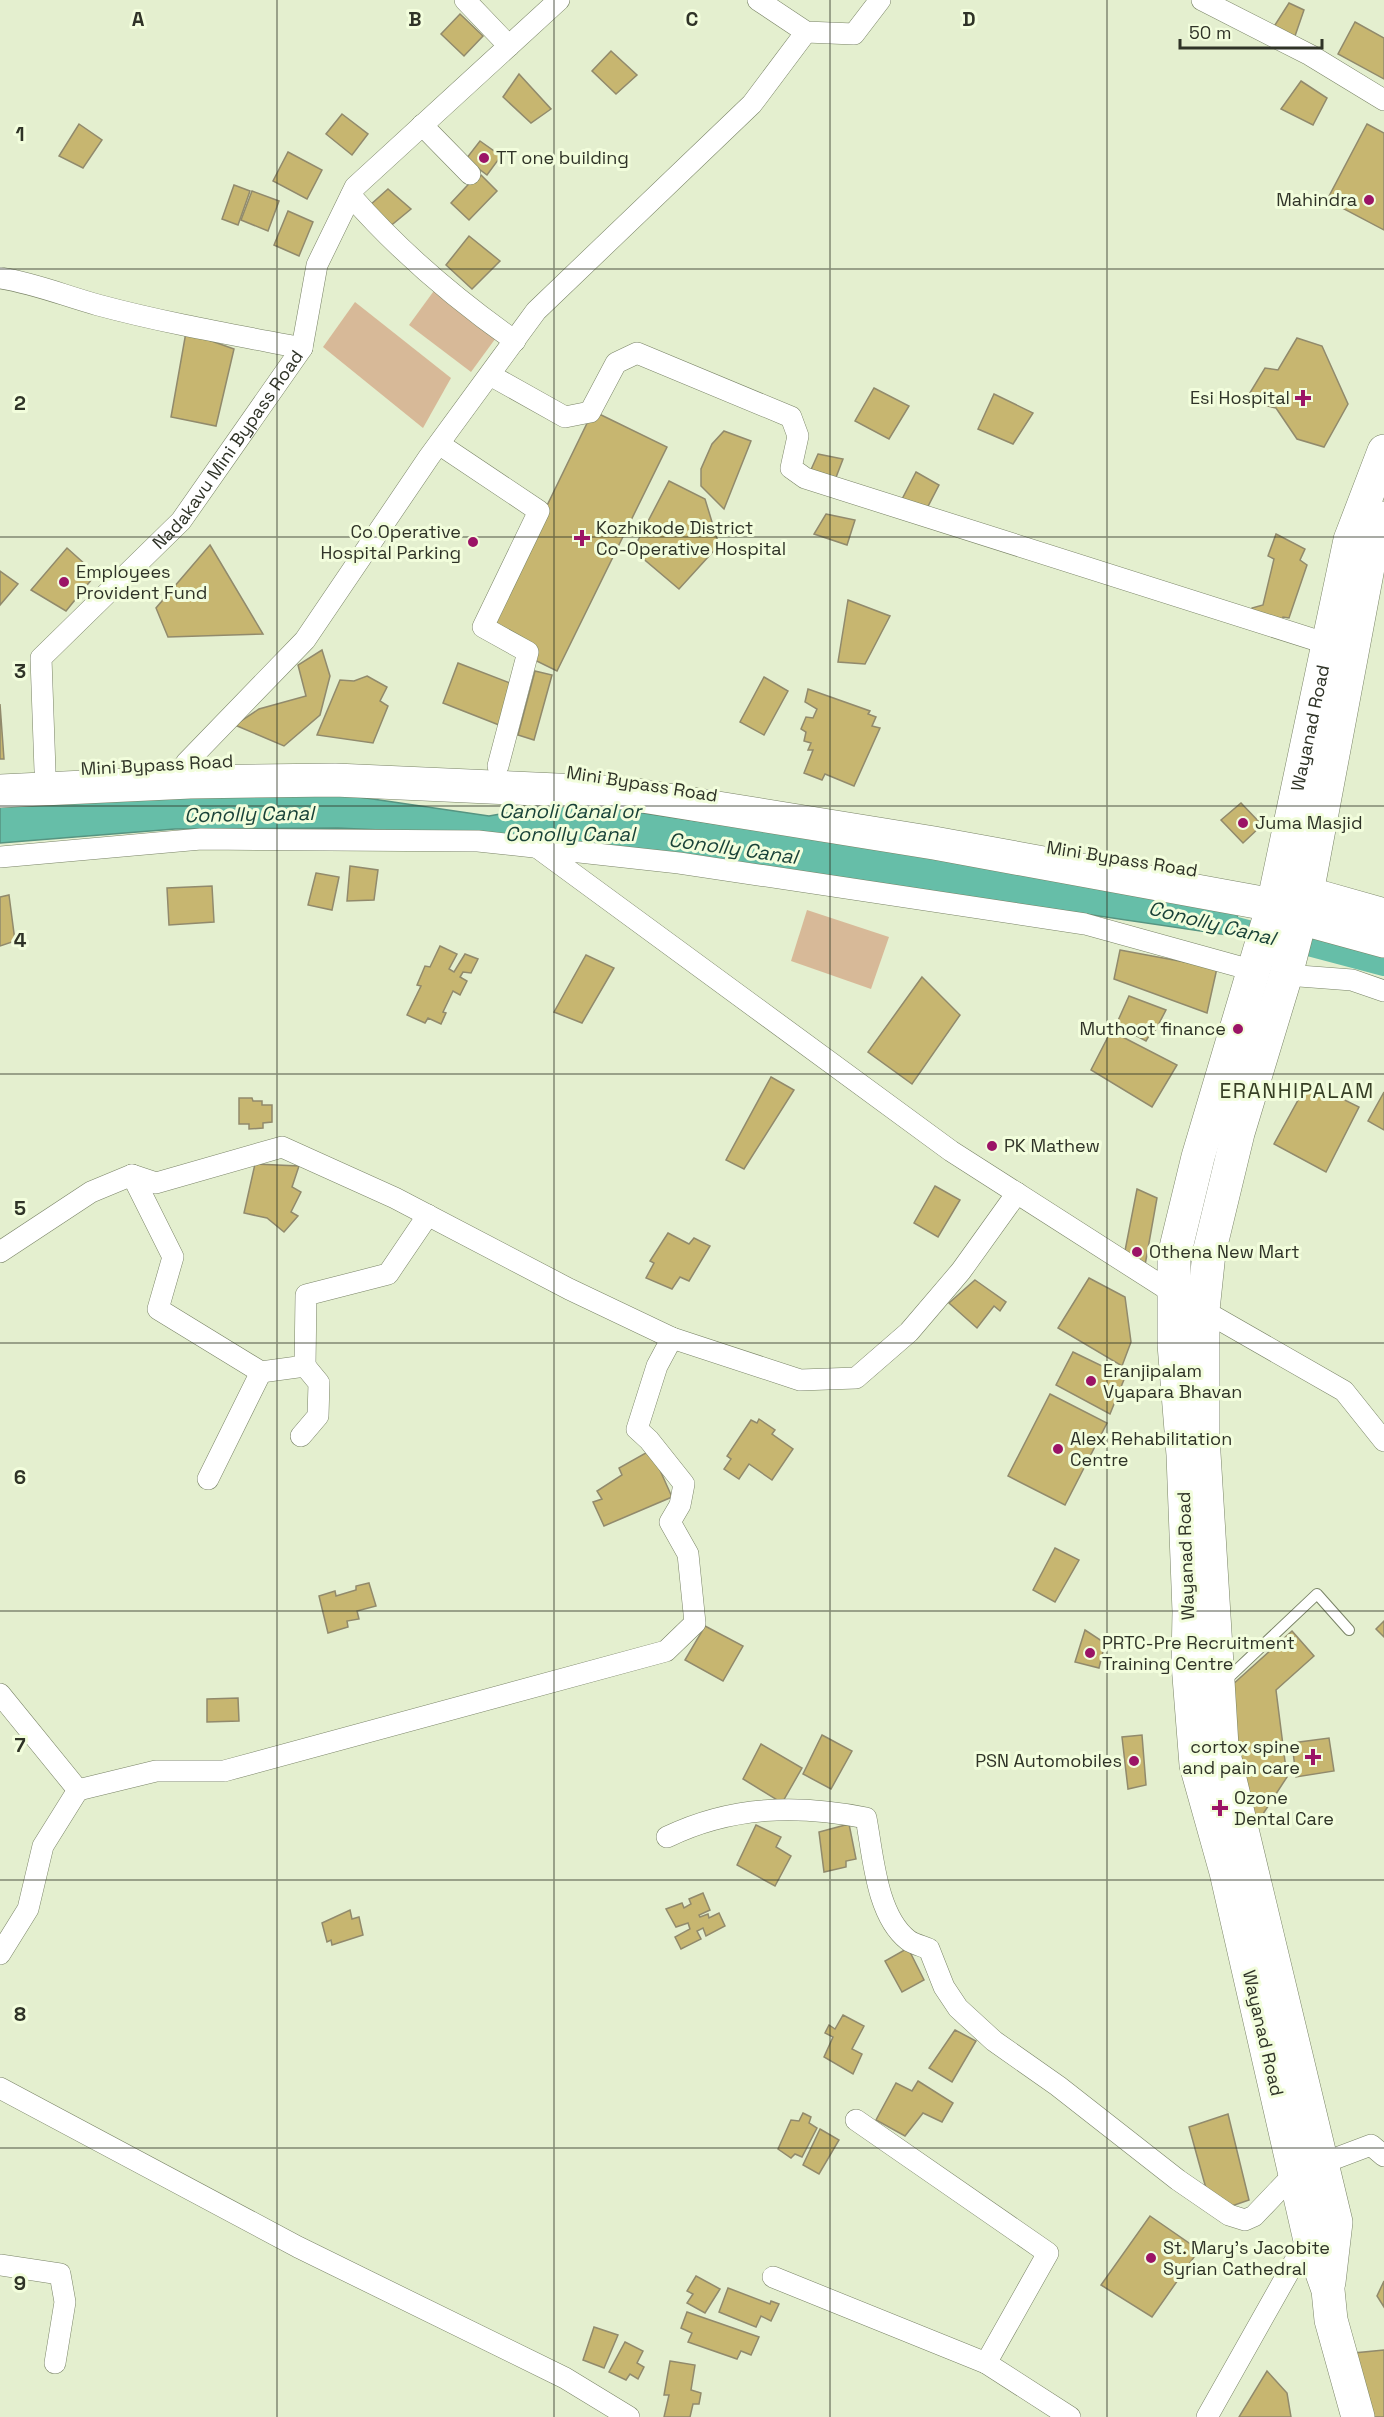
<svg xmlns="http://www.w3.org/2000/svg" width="1384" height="2417" font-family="'Space Grotesk',sans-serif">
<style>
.green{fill:#d7b998}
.water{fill:#66bea8;stroke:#569481;stroke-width:1.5}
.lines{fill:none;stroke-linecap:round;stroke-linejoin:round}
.canal{stroke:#66bea8;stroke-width:20}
.building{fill:#c7b670;stroke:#918a6c;stroke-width:1.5}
.lane-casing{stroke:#798366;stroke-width:12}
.street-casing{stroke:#798366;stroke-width:22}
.primary-casing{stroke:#798366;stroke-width:34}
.lane{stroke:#fff;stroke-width:10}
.street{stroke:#fff;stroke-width:21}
.primary{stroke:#fff;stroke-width:33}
.grid{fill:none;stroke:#2f3327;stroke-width:1.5;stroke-opacity:0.55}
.poi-dot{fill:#9b1466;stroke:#f2fddc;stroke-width:2}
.labels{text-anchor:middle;stroke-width:6;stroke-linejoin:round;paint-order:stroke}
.poi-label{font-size:18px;fill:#2f3327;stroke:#f2fddc;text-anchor:start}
.street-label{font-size:18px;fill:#2f3327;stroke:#f2fddc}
.water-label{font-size:20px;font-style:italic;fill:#194238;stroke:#f2fddc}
.quarter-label{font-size:21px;letter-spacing:1.5px;fill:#363e24;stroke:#f2fddc}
.grid-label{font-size:20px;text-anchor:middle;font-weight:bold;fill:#2f3327;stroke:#f2fddc;stroke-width:6;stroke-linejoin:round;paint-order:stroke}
</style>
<rect width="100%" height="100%" fill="#e4efcf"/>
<g class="green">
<polygon points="436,288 498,335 471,372 409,325"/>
<polygon points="355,302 451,378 423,428 323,347"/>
<polygon points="807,910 889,937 871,989 791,961"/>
</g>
<polygon class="water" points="311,790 489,816 569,802 1240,902 1234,936 848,879 509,836 338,828 175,829 0,843 0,807"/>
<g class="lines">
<polyline class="canal" points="1210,920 1384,966"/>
</g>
<g class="building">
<polygon points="1289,3 1304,10 1295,36 1273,28"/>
<polygon points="460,14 483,36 464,56 441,34"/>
<polygon points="1355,22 1384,38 1384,79 1338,54"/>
<polygon points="611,51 637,75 616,94 592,71"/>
<polygon points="519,74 551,109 531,123 503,97"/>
<polygon points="1301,81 1327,98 1313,125 1281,109"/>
<polygon points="342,114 368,134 352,155 326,134"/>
<polygon points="79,124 102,140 83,168 59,156"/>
<polygon points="1367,124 1384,133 1384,230 1327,200"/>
<polygon points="480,141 501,156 487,175 466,159"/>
<polygon points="288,152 322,170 307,199 273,181"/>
<polygon points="479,173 497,191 469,220 451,203"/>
<polygon points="234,185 250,191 238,225 222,219"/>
<polygon points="388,189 411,209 388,228 369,206"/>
<polygon points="252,191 279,201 268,231 241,220"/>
<polygon points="288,211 313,222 299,256 274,245"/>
<polygon points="469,236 500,261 472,289 446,265"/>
<polygon points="186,332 234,349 216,426 171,417"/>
<polygon points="1297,338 1322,346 1348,404 1324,447 1297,439 1276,408 1245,401 1265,368 1278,370"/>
<polygon points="874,388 909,406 889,439 855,421"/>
<polygon points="994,394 1033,413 1013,444 978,429"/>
<polygon points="593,411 667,447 557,671 484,635"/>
<polygon points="724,431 751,441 724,509 701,486 701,469 712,444"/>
<polygon points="818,454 843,459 830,493 805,483"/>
<polygon points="916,472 939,485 921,520 899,505"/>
<polygon points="669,481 705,499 719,545 679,589 633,550"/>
<polygon points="826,514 855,520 847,545 814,534"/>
<polygon points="1276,534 1305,549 1300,560 1307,565 1289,618 1283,617 1277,634 1251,628 1252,608 1263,605 1274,559 1268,556"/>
<polygon points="210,545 263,634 168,637 156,608"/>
<polygon points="67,548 96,574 66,611 31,590"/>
<polygon points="0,571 18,584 0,605"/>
<polygon points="848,600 890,616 865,664 838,662"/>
<polygon points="322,650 330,676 320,715 284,746 235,725 259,709 306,696 298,665"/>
<polygon points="458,663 515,685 499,725 443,703"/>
<polygon points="535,671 552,675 534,740 518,735"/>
<polygon points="367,676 387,687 380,701 388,706 373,743 317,735 340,680 354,681"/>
<polygon points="764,677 788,691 764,735 740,722"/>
<polygon points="808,689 870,711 868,714 876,717 872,726 880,728 854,786 825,774 822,780 804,773 813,750 808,750 811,743 804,741 806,732 801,729 806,717 813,718 817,709 805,702"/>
<polygon points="0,704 4,759 0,759"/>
<polygon points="1241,803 1262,825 1243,843 1221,820"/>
<polygon points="350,866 378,870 374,900 347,901"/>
<polygon points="316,873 339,877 332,910 308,905"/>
<polygon points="212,886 214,922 169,925 167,888"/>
<polygon points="9,895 15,941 0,946 0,897"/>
<polygon points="440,946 457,954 449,969 454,972 465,954 478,959 471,973 463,972 460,977 467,981 460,995 453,991 443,1012 446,1013 441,1024 428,1018 425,1023 407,1015 421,986 417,985 425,966 430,967"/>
<polygon points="1120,950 1217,968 1207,1013 1114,979"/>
<polygon points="586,955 614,968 582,1023 554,1012"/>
<polygon points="922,977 960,1015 912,1084 868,1052"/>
<polygon points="1129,996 1166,1010 1155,1031 1153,1029 1146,1041 1116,1025"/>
<polygon points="1111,1031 1177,1065 1152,1107 1091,1070"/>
<polygon points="771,1077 794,1090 744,1169 726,1160"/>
<polygon points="1308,1082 1359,1107 1326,1172 1274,1144"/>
<polygon points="1384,1092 1384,1130 1368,1121"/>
<polygon points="239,1098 252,1098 253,1101 262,1101 262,1105 272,1105 272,1122 263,1123 263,1128 249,1129 249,1124 239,1124"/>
<polygon points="255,1164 299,1166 292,1187 301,1192 291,1212 298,1216 284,1232 267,1218 244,1213"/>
<polygon points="935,1186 960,1200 938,1237 914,1223"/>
<polygon points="1137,1189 1157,1198 1144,1271 1124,1256"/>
<polygon points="668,1233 689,1244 694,1238 710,1246 689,1281 680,1277 672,1289 646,1278 654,1263 650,1261"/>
<polygon points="1089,1278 1125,1297 1131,1342 1122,1366 1058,1328"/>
<polygon points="975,1280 1006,1302 1000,1311 994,1306 977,1328 949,1303"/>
<polygon points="1073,1352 1125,1377 1110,1414 1056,1385"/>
<polygon points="1050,1394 1107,1423 1065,1505 1008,1476"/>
<polygon points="759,1419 775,1430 772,1434 793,1449 772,1480 749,1464 739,1479 724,1469 731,1459 727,1456 751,1420 757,1423"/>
<polygon points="651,1450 672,1497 604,1526 593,1502 602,1499 597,1491 622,1475 619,1468"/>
<polygon points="1055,1548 1079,1560 1055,1602 1033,1590"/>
<polygon points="369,1583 376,1606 357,1611 359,1619 347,1621 348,1627 328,1633 319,1596 335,1591 336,1596 356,1590 356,1586"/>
<polygon points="1384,1621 1384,1637 1376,1629"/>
<polygon points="705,1626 743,1646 723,1681 685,1660"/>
<polygon points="1085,1630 1105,1643 1099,1668 1075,1662"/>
<polygon points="1292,1631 1314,1656 1276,1690 1287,1777 1263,1814 1245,1816 1231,1686"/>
<polygon points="238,1698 239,1721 207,1722 207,1699"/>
<polygon points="822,1735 852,1751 831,1789 803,1774"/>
<polygon points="1142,1735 1146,1785 1128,1789 1122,1737"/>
<polygon points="1329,1738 1334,1771 1296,1777 1292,1743"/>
<polygon points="761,1744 802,1768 782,1803 743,1779"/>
<polygon points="849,1824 856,1859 846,1861 846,1867 824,1872 819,1832"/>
<polygon points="756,1825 781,1837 776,1847 791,1856 775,1886 737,1865"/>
<polygon points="703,1893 710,1910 699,1915 700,1917 708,1914 709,1918 719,1913 725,1926 706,1936 703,1928 697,1931 701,1939 681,1949 675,1937 690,1929 688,1923 676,1927 666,1909 682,1903 684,1908 691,1904 689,1899"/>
<polygon points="350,1910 352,1919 359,1917 363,1935 332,1945 331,1940 327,1942 322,1923"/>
<polygon points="908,1948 924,1980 902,1992 885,1961"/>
<polygon points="843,2015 864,2026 852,2049 862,2054 853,2074 824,2057 833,2037 825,2033 829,2025 835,2029"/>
<polygon points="955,2030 976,2041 952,2082 929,2068"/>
<polygon points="918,2081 953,2103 942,2122 923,2113 905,2136 876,2120 896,2083 912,2091"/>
<polygon points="803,2113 811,2117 809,2123 817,2128 802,2157 795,2154 791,2158 778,2149 791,2120 799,2121"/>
<polygon points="1228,2114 1249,2200 1229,2207 1207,2192 1189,2127"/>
<polygon points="820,2129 839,2140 819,2174 803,2165"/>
<polygon points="1150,2216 1199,2250 1152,2317 1101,2285"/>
<polygon points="696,2276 720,2289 705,2313 687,2303 693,2294 687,2291"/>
<polygon points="1384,2281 1384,2307 1377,2296"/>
<polygon points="728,2288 770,2304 771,2301 779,2304 771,2321 761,2316 756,2327 719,2312"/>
<polygon points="687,2312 759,2337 751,2355 741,2351 737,2359 688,2342 692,2333 681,2328"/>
<polygon points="594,2327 618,2335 604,2368 583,2360"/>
<polygon points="625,2342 643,2351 637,2363 644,2367 638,2379 630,2374 626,2380 609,2372"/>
<polygon points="1384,2350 1384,2417 1370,2417 1354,2353"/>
<polygon points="670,2361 695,2365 691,2390 701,2393 699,2404 693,2404 690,2417 664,2417 669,2395 664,2395"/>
<polygon points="1267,2371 1287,2393 1291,2417 1239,2417"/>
</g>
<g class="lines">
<defs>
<polyline id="lane" points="1225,1681 1317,1594 1349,1630"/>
<g id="street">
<polyline points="465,0 509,46"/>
<polyline points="758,0 806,32 854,34 880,0"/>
<polyline points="1202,0 1310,55 1384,100"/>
<polyline points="422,125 470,174"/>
<path d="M351 196C400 252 454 298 515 341"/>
<path d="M0 278C34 283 65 296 98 305 165 323 234 335 302 348"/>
<polyline points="490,375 565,417 590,412 616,363 637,353 791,417 798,436 791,468 805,478 1328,644"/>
<polyline points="439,444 539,511 483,627 528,652 498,766"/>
<polyline points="186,763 305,640 429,457 536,311 752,104 806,32"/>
<path id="s1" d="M45 771 41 658 181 521 302 348 317 265 355 187 559 0"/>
<polyline points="538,848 951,1151 1173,1293 1344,1391 1384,1441"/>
<polyline points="0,857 201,839 478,841 679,863 1085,924 1255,971"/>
<polyline points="1286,975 1352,980 1384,991"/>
<polyline points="132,1175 173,1257 158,1309 261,1372 305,1366 306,1295 388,1274 428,1215"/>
<polyline points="0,1252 91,1192 132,1175 156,1183 282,1147 395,1198 569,1289 672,1338 800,1380 856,1378 909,1332 961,1271 1017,1193"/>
<polyline points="301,1436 318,1416 319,1383 305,1366"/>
<polyline points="208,1479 261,1372"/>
<polyline points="0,1694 78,1790 156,1771 224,1771 666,1651 695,1623 688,1554 670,1522 680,1505 684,1484 649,1440 637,1429 657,1366 672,1338"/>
<path d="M667 1837C731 1806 797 1804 866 1818 873 1854 876 1915 908 1940 913 1944 922 1946 929 1949L944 1987 958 2008 994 2041 1058 2086 1178 2180 1229 2215 1245 2220 1254 2216 1294 2174 1371 2145 1384 2156"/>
<polyline points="0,1954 28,1909 43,1846 78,1790"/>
<polyline points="0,2088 298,2247 565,2378 629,2417"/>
<polyline points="856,2120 1048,2253 986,2363 1070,2417"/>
<polyline points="0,2265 60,2274 65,2302 55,2363"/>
<polyline points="773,2277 986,2363"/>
<polyline points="1207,2417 1309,2236"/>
</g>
<g id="primary">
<polyline points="0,791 190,782 335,780 624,793 934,843 1273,905 1300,918 1384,941"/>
<polyline points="1285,887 1384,915"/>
<polyline points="1329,2282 1336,2222 1222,1746 1203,1437 1203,1310 1209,1253 1238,1133 1286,975 1307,893 1373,541 1384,518"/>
<path id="s2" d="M1358 2417 1331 2320 1328 2290 1309 2236 1226 1872 1196 1765 1188 1664 1189 1612 1183 1455 1174 1344V1256L1198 1157 1273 905 1350 540 1384 451"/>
</g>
</defs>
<use href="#lane" class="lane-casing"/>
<use href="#street" class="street-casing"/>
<use href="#primary" class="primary-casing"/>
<use href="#lane" class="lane"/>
<use href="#street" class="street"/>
<use href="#primary" class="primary"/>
</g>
<path class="grid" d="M277 0V2417M554 0V2417M830 0V2417M1107 0V2417M0 269H1384M0 537H1384M0 806H1384M0 1074H1384M0 1343H1384M0 1611H1384M0 1880H1384M0 2148H1384"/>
<g class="poi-dot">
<circle cx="484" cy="158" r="6"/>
<circle cx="1369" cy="200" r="6"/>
<path d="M1300 389h6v6h6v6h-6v6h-6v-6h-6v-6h6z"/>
<path d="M579 529h6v6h6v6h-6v6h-6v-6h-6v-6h6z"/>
<circle cx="473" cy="542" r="6"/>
<circle cx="64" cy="582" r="6"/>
<circle cx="1243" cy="823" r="6"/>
<circle cx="1238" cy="1029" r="6"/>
<circle cx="992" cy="1146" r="6"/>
<circle cx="1137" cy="1252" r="6"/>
<circle cx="1091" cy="1381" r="6"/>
<circle cx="1058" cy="1449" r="6"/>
<circle cx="1090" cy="1653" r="6"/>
<path d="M1310 1748h6v6h6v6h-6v6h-6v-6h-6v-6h6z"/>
<circle cx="1134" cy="1761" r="6"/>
<path d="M1217 1799h6v6h6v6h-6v6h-6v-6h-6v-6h6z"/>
<circle cx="1151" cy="2258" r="6"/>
</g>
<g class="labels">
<g class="poi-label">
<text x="496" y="164">TT one building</text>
<text x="1357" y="206" text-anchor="end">Mahindra</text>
<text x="1290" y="404" text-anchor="end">Esi Hospital</text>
<text x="596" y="534">Kozhikode District<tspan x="596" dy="21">Co-Operative Hospital</tspan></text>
<text x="461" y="538" text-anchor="end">Co Operative<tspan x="461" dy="21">Hospital Parking</tspan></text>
<text x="76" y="578">Employees<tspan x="76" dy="21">Provident Fund</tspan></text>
<text x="1255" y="829">Juma Masjid</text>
<text x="1226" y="1035" text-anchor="end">Muthoot finance</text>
<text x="1004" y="1152">PK Mathew</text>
<text x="1149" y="1258">Othena New Mart</text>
<text x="1103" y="1377">Eranjipalam<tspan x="1103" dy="21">Vyapara Bhavan</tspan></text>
<text x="1070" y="1445">Alex Rehabilitation<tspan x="1070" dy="21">Centre</tspan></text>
<text x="1102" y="1649">PRTC-Pre Recruitment<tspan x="1102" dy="21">Training Centre</tspan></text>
<text x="1300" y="1753" text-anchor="end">cortox spine<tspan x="1300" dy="21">and pain care</tspan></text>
<text x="1122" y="1767" text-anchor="end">PSN Automobiles</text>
<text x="1234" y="1804">Ozone<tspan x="1234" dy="21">Dental Care</tspan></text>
<text x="1163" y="2254">St. Mary's Jacobite<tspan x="1163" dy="21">Syrian Cathedral</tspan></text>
</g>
<g class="street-label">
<text dy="6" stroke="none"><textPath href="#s1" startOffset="394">Nadakavu Mini Bypass Road</textPath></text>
<text dy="6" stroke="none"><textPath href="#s2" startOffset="1728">Wayanad Road</textPath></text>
<text transform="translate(157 765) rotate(-3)" y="6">Mini Bypass Road</text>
<text transform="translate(642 784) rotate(9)" y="6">Mini Bypass Road</text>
<text transform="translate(1122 859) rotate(9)" y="6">Mini Bypass Road</text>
<text transform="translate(1186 1556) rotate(-92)" y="6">Wayanad Road</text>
<text transform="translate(1263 2033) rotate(77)" y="6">Wayanad Road</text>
</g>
<g class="water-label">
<text x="570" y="818">Canoli Canal or<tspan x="570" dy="23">Conolly Canal</tspan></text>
<text transform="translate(249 814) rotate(-1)" y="7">Conolly Canal</text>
<text transform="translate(733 848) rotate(8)" y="7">Conolly Canal</text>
<text transform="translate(1212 923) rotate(14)" y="7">Conolly Canal</text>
</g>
<g class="quarter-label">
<text x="1297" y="1098">ERANHIPALAM</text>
</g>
</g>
<g class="grid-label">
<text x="138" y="26">A</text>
<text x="415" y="26">B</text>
<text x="692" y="26">C</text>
<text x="969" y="26">D</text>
<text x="20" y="141">1</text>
<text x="20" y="410">2</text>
<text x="20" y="678">3</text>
<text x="20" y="947">4</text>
<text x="20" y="1215">5</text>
<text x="20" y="1484">6</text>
<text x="20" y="1752">7</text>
<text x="20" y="2021">8</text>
<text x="20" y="2290">9</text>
</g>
<path d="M1180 39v9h142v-9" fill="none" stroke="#2f3327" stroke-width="3"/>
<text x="1189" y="39" font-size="18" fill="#2f3327" stroke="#f2fddc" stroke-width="4.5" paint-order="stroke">50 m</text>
</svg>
